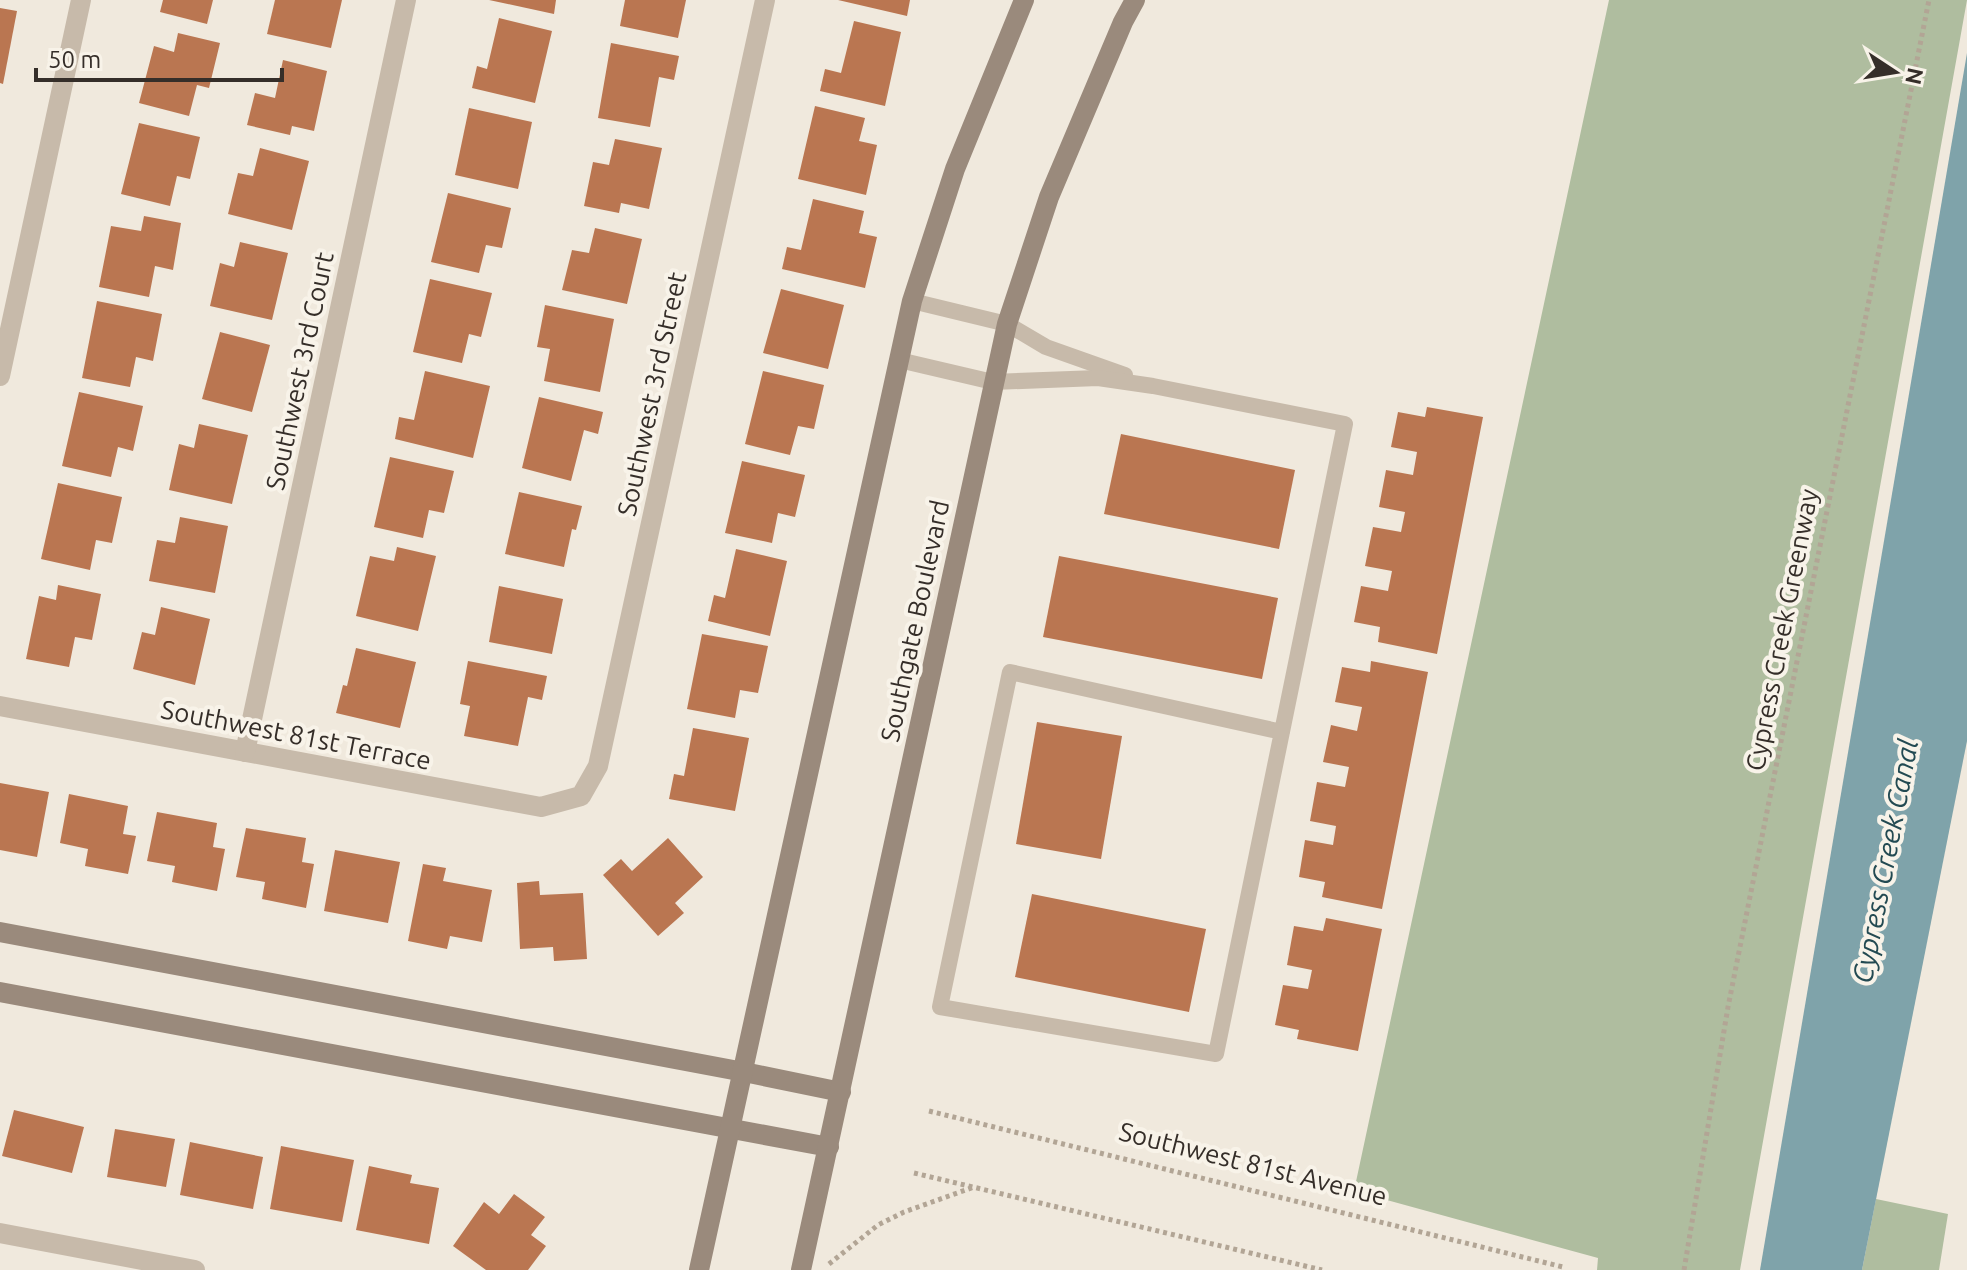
<svg xmlns="http://www.w3.org/2000/svg" width="1967" height="1270" font-family="Ubuntu,sans-serif">
<style>
.green{fill:#afbd9f}
.water{fill:#7fa3aa}
.building{fill:#ba7651}
.lines{fill:none;stroke-linecap:round;stroke-linejoin:round}
.path{stroke:#b2a595;stroke-width:5;stroke-dasharray:4 4;stroke-linecap:butt}
.lane{stroke:#c7baaa;stroke-width:16}
.street{stroke:#c7baaa;stroke-width:20}
.secondary{stroke:#9a8a7c;stroke-width:20}
.labels{text-anchor:middle;stroke-width:8;stroke-linejoin:round;paint-order:stroke}
.street-label{font-size:26px;fill:#352e29;stroke:#f8f3e9}
.water-label{font-size:28px;font-style:italic;fill:#234a52;stroke:#f8f3e9}
</style>
<rect width="100%" height="100%" fill="#f0e9dd"/>
<g class="green">
<polygon points="1609,0 1967,0 1740,1270 1597,1270 1598,1258 1354,1191"/>
<polygon points="1876,1199 1948,1214 1939,1270 1862,1270"/>
</g>
<polygon class="water" points="1967,53 1967,741 1862,1270 1760,1270"/>
<g class="building">
<polygon points="163,0 213,0 207,24 160,12"/>
<polygon points="275,0 342,0 331,48 267,34"/>
<polygon points="489,0 556,0 554,14"/>
<polygon points="625,0 686,0 678,38 620,26"/>
<polygon points="838,0 910,0 907,16"/>
<polygon points="0,8 17,11 3,84 0,83"/>
<polygon points="499,18 552,31 535,103 472,88 477,66 487,69"/>
<polygon points="854,21 901,32 885,106 820,91 825,69 841,73"/>
<polygon points="178,33 220,43 209,88 197,85 189,116 139,103 154,46 174,52"/>
<polygon points="611,43 679,56 674,80 659,77 650,127 598,118"/>
<polygon points="283,60 327,71 314,131 292,126 290,135 247,125 255,93 275,98"/>
<polygon points="815,106 865,118 859,141 877,145 866,195 798,179"/>
<polygon points="469,108 532,122 518,189 455,175"/>
<polygon points="139,123 200,137 190,179 177,176 170,206 121,194"/>
<polygon points="615,139 662,148 649,209 621,203 619,213 584,206 593,162 609,165"/>
<polygon points="260,148 309,161 292,230 228,214 238,173 253,176"/>
<polygon points="448,193 511,208 502,248 486,245 479,273 431,262"/>
<polygon points="813,199 864,211 859,233 877,237 865,288 782,269 787,247 801,250"/>
<polygon points="144,216 181,223 173,270 155,266 149,297 99,287 111,226 141,231"/>
<polygon points="595,228 642,239 627,304 562,290 572,250 589,253"/>
<polygon points="240,242 288,253 272,320 210,306 220,263 234,267"/>
<polygon points="430,279 492,293 481,337 469,334 462,363 413,352"/>
<polygon points="781,289 844,305 828,369 763,353"/>
<polygon points="97,301 162,314 153,361 136,357 130,387 82,378"/>
<polygon points="545,305 614,319 600,392 544,381 550,349 537,347"/>
<polygon points="220,332 270,345 252,412 202,399"/>
<polygon points="425,371 490,386 473,458 395,439 399,417 414,420"/>
<polygon points="763,371 824,385 814,429 798,426 790,455 745,444"/>
<polygon points="79,392 143,406 133,451 118,447 111,477 62,466"/>
<polygon points="539,397 603,412 598,434 584,430 571,481 522,468"/>
<polygon points="1427,407 1483,417 1437,654 1378,642 1380,627 1354,622 1361,586 1388,591 1392,571 1365,566 1373,527 1401,532 1405,512 1379,507 1386,470 1413,475 1417,452 1391,447 1398,412 1425,417"/>
<polygon points="199,424 248,435 232,504 169,490 179,444 194,448"/>
<polygon points="1121,434 1295,470 1279,549 1104,514"/>
<polygon points="390,457 454,471 444,513 429,510 423,538 374,527"/>
<polygon points="742,461 805,475 795,517 778,513 772,543 725,533"/>
<polygon points="58,483 122,497 112,543 96,540 90,570 41,559"/>
<polygon points="519,492 582,506 576,530 572,529 564,567 505,554"/>
<polygon points="180,517 228,526 215,593 149,581 157,540 175,543"/>
<polygon points="397,547 436,556 418,631 356,616 370,556 394,561"/>
<polygon points="736,549 787,561 770,636 708,621 714,595 725,598"/>
<polygon points="1059,556 1278,598 1262,679 1043,637"/>
<polygon points="58,585 101,594 92,640 75,637 69,667 26,659 39,596 56,600"/>
<polygon points="499,586 563,599 552,654 489,642"/>
<polygon points="161,607 210,619 195,685 133,669 142,632 155,635"/>
<polygon points="702,634 768,646 758,693 740,690 735,718 687,709"/>
<polygon points="356,648 416,662 400,728 336,713 343,685 347,686"/>
<polygon points="468,661 547,676 542,700 528,697 518,746 464,736 470,706 460,704"/>
<polygon points="1371,661 1428,672 1382,909 1322,897 1325,882 1299,877 1305,840 1333,845 1336,826 1310,821 1317,782 1345,787 1349,767 1323,762 1331,725 1357,731 1362,707 1335,702 1342,667 1370,672"/>
<polygon points="1037,722 1122,736 1101,859 1016,844"/>
<polygon points="693,728 749,738 735,811 669,799 674,774 684,776"/>
<polygon points="0,783 49,792 37,857 0,850"/>
<polygon points="69,794 128,806 123,834 136,836 128,874 85,866 88,849 60,843"/>
<polygon points="157,812 217,823 213,847 225,849 217,891 172,882 175,866 147,861"/>
<polygon points="246,828 306,838 302,862 314,864 306,908 262,899 265,882 236,877"/>
<polygon points="668,838 703,877 675,903 684,913 658,936 603,875 621,859 632,871"/>
<polygon points="335,850 400,862 388,923 324,911"/>
<polygon points="423,864 446,868 443,881 492,890 482,942 450,936 447,949 408,941"/>
<polygon points="539,881 540,895 583,893 587,959 554,961 553,947 520,949 517,883"/>
<polygon points="1032,894 1206,929 1189,1012 1015,977"/>
<polygon points="1326,918 1382,929 1358,1051 1297,1039 1299,1030 1275,1025 1283,985 1308,989 1312,970 1287,965 1294,926 1323,931"/>
<polygon points="14,1110 84,1127 72,1173 2,1156"/>
<polygon points="115,1129 175,1139 166,1187 107,1177"/>
<polygon points="190,1142 263,1157 253,1209 180,1195"/>
<polygon points="281,1146 354,1160 342,1222 270,1209"/>
<polygon points="369,1166 412,1175 410,1183 439,1188 429,1244 356,1230"/>
<polygon points="514,1194 545,1217 531,1235 546,1246 528,1270 486,1270 453,1246 484,1202 499,1214"/>
</g>
<g class="lines">
<g class="path">
<polyline points="929,1111 1563,1267 1562,1270"/>
<polyline points="914,1173 1322,1270"/>
<polyline points="829,1264 878,1225 904,1212 974,1187"/>
<polyline points="1684,1270 1728,1007 1929,0"/>
</g>
<g class="lane">
<polyline points="912,301 1007,324 1046,347 1125,375"/>
<polyline points="899,360 993,382 1098,378 1153,386 1345,424 1216,1054 940,1007 1010,672 1282,732"/>
</g>
<g class="street">
<polyline points="0,376 81,0"/>
<polyline points="0,706 541,807 581,796 598,766 765,0"/>
<polyline points="245,752 406,0"/>
<polyline points="0,1233 195,1270"/>
</g>
<g class="secondary">
<polyline points="0,932 744,1072 841,1092"/>
<polyline points="0,992 829,1147"/>
<polyline points="699,1270 912,301 955,169 1024,0"/>
<polyline points="801,1270 1007,324 1049,197 1123,22 1135,0"/>
</g>
</g>
<g class="labels">
<g class="street-label">
<text transform="translate(300 371) rotate(-78)" y="9">Southwest 3rd Court</text>
<text transform="translate(652 394) rotate(-78)" y="9">Southwest 3rd Street</text>
<text transform="translate(915 621) rotate(-78)" y="9">Southgate Boulevard</text>
<text transform="translate(1782 630) rotate(-79)" y="9">Cypress Creek Greenway</text>
<text transform="translate(296 735) rotate(11)" y="9">Southwest 81st Terrace</text>
<text transform="translate(1253 1164) rotate(14)" y="9">Southwest 81st Avenue</text>
</g>
<g class="water-label">
<text transform="translate(1885 861) rotate(-79)" y="10">Cypress Creek Canal</text>
</g>
</g>
<g transform="translate(1895 72) rotate(102)" stroke="#f8f3e9" stroke-width="6" paint-order="stroke">
<path d="M0-6L14 30L0 20L-14 30Z" fill="#352e29"/>
<text y="-12" font-size="22" font-weight="bold" text-anchor="middle" fill="#352e29">N</text>
</g>
<path d="M36 68v12h246v-12" fill="none" stroke="#352e29" stroke-width="4"/>
<text x="48" y="68" font-size="24" fill="#352e29" stroke="#f8f3e9" stroke-width="6" paint-order="stroke">50 m</text>
</svg>
